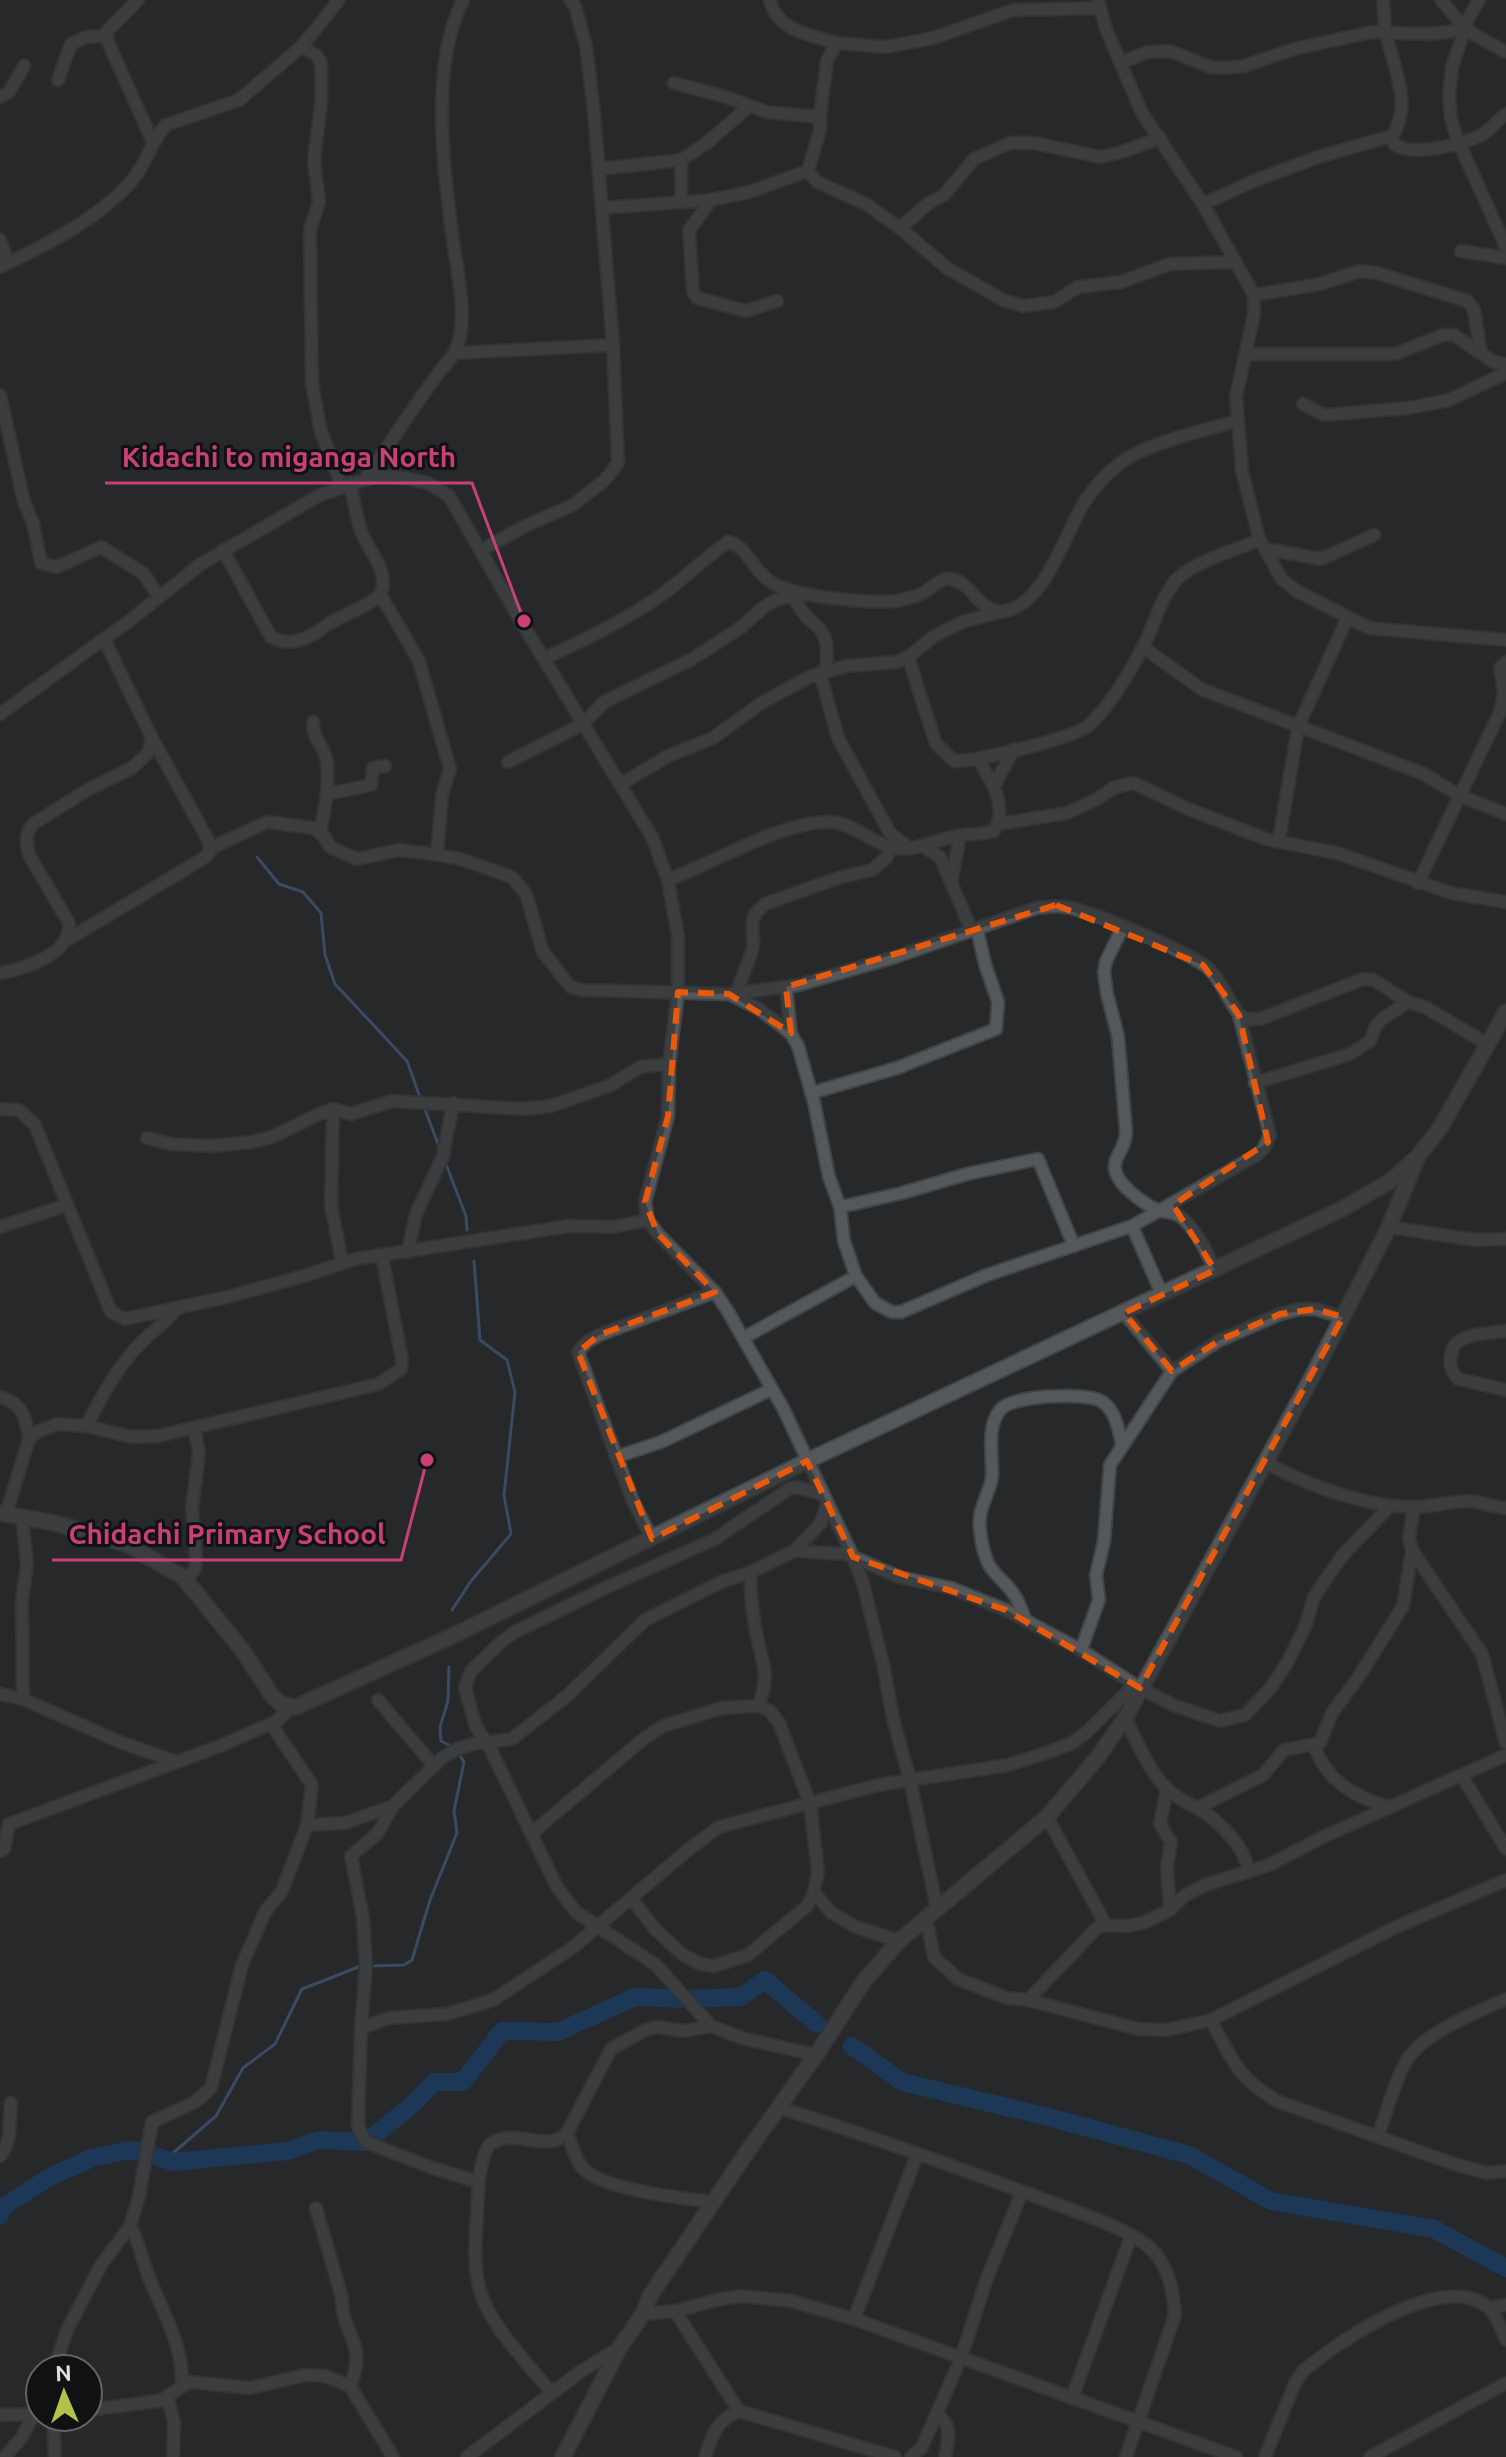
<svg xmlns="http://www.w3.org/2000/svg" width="1506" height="2457" font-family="Ubuntu,sans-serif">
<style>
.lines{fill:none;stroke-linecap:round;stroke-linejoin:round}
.stream{stroke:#4f77a8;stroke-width:3}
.river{stroke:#124a8f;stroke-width:18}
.street-casing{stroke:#414344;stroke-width:15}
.secondary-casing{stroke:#414344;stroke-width:18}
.street{stroke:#55585a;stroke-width:11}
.secondary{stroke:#55585a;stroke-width:14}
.marked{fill:none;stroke:#e8590c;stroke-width:6;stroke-dasharray:16 10;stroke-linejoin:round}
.leader{fill:none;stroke:#c84076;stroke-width:3}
.callout-dot{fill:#c84076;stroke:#101112;stroke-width:3}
.callout-label{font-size:28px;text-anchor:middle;font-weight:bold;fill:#c84076;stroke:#101112;stroke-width:6;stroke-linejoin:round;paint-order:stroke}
</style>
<rect width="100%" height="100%" fill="#26282a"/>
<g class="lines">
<g class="stream">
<polyline points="257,857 279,884 303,892 321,913 325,955 335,984 407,1061 421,1100"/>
<polyline points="424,1107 440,1149"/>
<polyline points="444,1159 466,1216 467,1230"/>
<polyline points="452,1610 471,1581 511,1534 504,1495 515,1392 507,1360 480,1340 474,1261"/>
<polyline points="449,1667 448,1701 440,1727 441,1741 453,1747"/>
<polyline points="369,1966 404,1965 412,1960 430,1900 457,1833 454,1811 464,1762 458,1752"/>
<polyline points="165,2160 216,2116 243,2068 275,2044 302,1989 361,1966"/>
</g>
<g class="river">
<polyline points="852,2046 902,2082 1048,2117 1189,2155 1271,2201 1434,2229 1506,2268"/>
<polyline points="0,2215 3,2207 50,2177 92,2158 129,2150 147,2153 173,2162 288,2151 318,2140 366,2142 411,2106 434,2082 463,2082 502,2031 558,2032 635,1997 686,1999 741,1997 765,1980 817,2024"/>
</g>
<defs>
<g id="street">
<polyline points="138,0 107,31 107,40 153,142"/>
<path d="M770 0C777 31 810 35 837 43"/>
<polyline points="1098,0 1106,29 1142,113 1203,204 1254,295 1254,314 1236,397 1242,471 1259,538 1281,578 1295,590 1369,628 1506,640"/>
<polyline points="1441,0 1466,30 1506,52"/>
<polyline points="1479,0 1469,17 1452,67 1449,96 1451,119 1458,141 1506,247"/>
<polyline points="302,46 317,56 321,63 321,104 314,160 319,202 310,230 312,384 321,432 342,486"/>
<polyline points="1121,63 1147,52 1170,51 1210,67 1224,68 1244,66 1294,49 1372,32 1427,34 1466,30"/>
<polyline points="58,80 71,44 86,37 107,36"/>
<polyline points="674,83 726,97 767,112 820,117 827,60 837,43 886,47 933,38 1013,10 1099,8"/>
<polyline points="0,97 9,92 24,66"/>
<polyline points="820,117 820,130 808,171 817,182 866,204 900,228 947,268 1003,300 1023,306 1054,302 1078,287 1121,282 1170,264 1236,262"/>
<path d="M1392 136 1395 145C1413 157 1463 144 1482 135 1490 130 1498 120 1506 114"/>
<polyline points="599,169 681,160 708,142 749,106"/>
<polyline points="711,200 689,230 693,292 697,298 746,311 777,301"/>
<polyline points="681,202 681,160"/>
<path d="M1203 204 1256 180 1318 157 1392 136C1414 104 1392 65 1386 32 1384 21 1384 10 1383 0"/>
<polyline points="602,208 711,200 749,192 808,171"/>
<polyline points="900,228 929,203 944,195 974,159 1010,143 1034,143 1100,157 1122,152 1160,138"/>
<polyline points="0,240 8,263"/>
<polyline points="1461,251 1506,258"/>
<path d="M0 267C46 245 101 218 134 178 147 162 151 141 166 125L239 100 302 46 339 0"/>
<polyline points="1254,295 1320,284 1360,271 1377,273 1467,301 1474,310 1481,353"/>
<polyline points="455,353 613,345"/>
<polyline points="1245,354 1395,354 1443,335 1454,335 1494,362 1506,364"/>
<polyline points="0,395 24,502 33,523 41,563 57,567 101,547 143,573 159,597"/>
<polyline points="1303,404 1324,415 1408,408 1449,400 1506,373"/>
<path d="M365 479C390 444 412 408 438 374 445 364 455 356 458 344 467 314 458 277 454 247 444 174 429 67 463 0"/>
<polyline points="1266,549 1321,559 1374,535"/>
<path d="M223 550 271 637C291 648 310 638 327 625 339 616 373 605 380 594 392 574 367 549 361 531 356 516 354 499 350 483"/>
<polyline points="482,550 523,527 573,505 605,480 618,463 613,345 594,112 586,46 575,6 570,0"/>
<polyline points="380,594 419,661 450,769 442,795 437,855"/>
<path d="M793 596C811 635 832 617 826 670"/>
<polyline points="1143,647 1201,689 1424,774 1460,796 1506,814"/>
<path d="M908 657 936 744 954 761C974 762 1075 738 1089 725 1111 705 1130 672 1144 645 1155 623 1161 597 1177 579 1194 562 1237 549 1260 540"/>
<path d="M545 658C585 640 624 621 660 596 683 580 704 558 728 542 749 545 753 577 781 587 804 597 877 605 901 600 907 598 914 597 919 595 929 591 939 577 951 579 974 583 978 614 1005 611 1045 605 1067 529 1085 501 1094 488 1106 474 1118 465 1143 444 1205 430 1237 421"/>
<polyline points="820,673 838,738 890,833 909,848"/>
<polyline points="1504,693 1500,668 1506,662"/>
<polyline points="0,714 129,621 201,564 320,495 377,476 400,477 428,483 449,496 519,618 652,837 668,880 678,937 678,992 669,1064 668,1116 645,1202 648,1220 658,1234 715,1292 727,1310 783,1408 853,1557 863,1583 884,1668 893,1719 910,1780 937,1909"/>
<path d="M313 722C311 737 326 748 327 763 330 786 324 810 320 833"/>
<polyline points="508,762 583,724 604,702 692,659 740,628 764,607 778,599 801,595"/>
<polyline points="621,784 668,756 713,738 760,704 809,677 846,666 896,662 908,657 933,637 944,631 965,621 1000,612"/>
<polyline points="994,786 1014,749"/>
<polyline points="327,794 371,785 373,768 385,766"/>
<polyline points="998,824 1067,813 1099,798 1115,787 1134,783 1186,808 1266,839 1337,853 1451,893 1506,902"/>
<polyline points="1279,840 1298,727 1347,619"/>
<polyline points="924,847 940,857 972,931"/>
<path d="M211 848 267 822 314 828 324 836 330 847 357 859 399 850 433 854 460 859 512 877 526 894 543 952 565 980 571 987 582 990 729 994 798 985 895 957 1036 908C1051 906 1064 905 1079 910 1106 918 1190 952 1209 969 1224 983 1229 1006 1244 1019H1260L1363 979 1374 980 1408 1002 1425 1007 1489 1045"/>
<polyline points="952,879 960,836"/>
<path d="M668 880C716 862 780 822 829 822 852 822 870 842 891 847 915 853 934 840 957 836 969 834 982 835 994 831 1009 807 991 780 978 759"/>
<polyline points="1418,883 1500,712 1504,693 1506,694"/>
<path d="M1123 927 1106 961 1104 972 1107 994 1118 1036 1126 1131C1126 1149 1115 1154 1115 1166 1114 1183 1143 1203 1157 1210 1165 1213 1174 1211 1181 1217 1196 1229 1207 1252 1215 1270"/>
<polyline points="67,940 204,858 210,852 208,840 152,738"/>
<path d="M0 973C24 969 72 954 69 923L29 855C26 842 25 834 33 824L89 789 132 768 148 753 152 738 104 639"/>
<polyline points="786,987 791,1034"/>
<path d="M737 993C740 979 748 965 752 951 757 930 743 921 765 904L841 877 872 870 886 858 892 847"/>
<polyline points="730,994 759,1009 780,1025 791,1034 798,1046 814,1102 829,1177 840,1207 844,1241 856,1276 875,1303 892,1312 901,1312 987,1275 1132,1226 1257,1155 1264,1148 1270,1135 1239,1015"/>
<polyline points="1255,1083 1350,1054 1370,1041 1375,1028 1381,1020 1408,1002"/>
<polyline points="811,1093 897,1068 996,1029 998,1002 985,964 977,929"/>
<polyline points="0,1109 19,1110 35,1125 111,1312 125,1319 227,1297 304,1276 355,1259 569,1226 613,1227 648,1220"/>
<polyline points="333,1109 331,1205 342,1262"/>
<polyline points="147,1138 171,1144 212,1146 251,1142 272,1137 319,1114 333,1109 351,1114 392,1101 523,1109 551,1106 611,1085 640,1067 669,1064"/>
<polyline points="840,1207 902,1193 967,1174 1038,1159 1074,1246"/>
<polyline points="1132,1226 1161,1292"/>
<polyline points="0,1227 67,1205"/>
<polyline points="1389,1227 1476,1240 1506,1239"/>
<polyline points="408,1252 416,1214 443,1156 453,1103"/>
<polyline points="1124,1313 1172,1371"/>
<path d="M1506 1331C1488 1334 1453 1332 1451 1355 1449 1365 1451 1372 1458 1379L1506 1390"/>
<polyline points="743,1338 856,1276"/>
<path d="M0 1397C23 1403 26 1418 29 1439L37 1432 57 1424 86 1426 132 1437 158 1436 379 1384 401 1369 402 1360 382 1256"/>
<path d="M86 1426C101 1398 115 1371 137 1347 150 1333 165 1323 177 1308"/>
<polyline points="616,1457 661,1442 772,1389"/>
<path d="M1265 1462C1306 1485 1366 1507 1414 1507 1432 1507 1451 1501 1469 1501 1482 1502 1493 1507 1506 1508"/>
<polyline points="1414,1507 1409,1538 1412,1550 1482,1654 1506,1743"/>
<polyline points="6,1514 29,1439"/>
<polyline points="22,1518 27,1564 22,1600 23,1699"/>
<polyline points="652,1539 632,1499 578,1352 587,1342 599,1335 715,1292"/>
<polyline points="794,1551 846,1554 899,1577 951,1588 1006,1610 1081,1650 1140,1688 1173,1705 1220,1721 1245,1715 1269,1690 1287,1663 1305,1627 1314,1597 1342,1556 1390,1506"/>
<path d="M751 1572C750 1592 752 1611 756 1631 761 1662 772 1674 758 1706"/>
<polyline points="185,1580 195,1569 196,1559 192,1507 199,1453 194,1428"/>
<path d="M1026 1621C1022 1611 1019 1601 1013 1593 1006 1583 995 1575 989 1565 984 1555 981 1540 980 1529 977 1508 990 1495 992 1476 993 1454 986 1428 1000 1410 1011 1395 1085 1392 1101 1401 1116 1410 1118 1429 1122 1444"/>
<polyline points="1081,1650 1099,1600 1096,1575 1104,1541 1110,1465 1172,1371 1220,1340 1280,1314 1300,1309 1315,1309 1343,1317"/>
<polyline points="0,1694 23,1699 120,1742 174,1761"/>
<polyline points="378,1700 434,1766"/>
<path d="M1125 1718C1137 1742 1148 1769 1167 1789 1177 1798 1187 1803 1199 1809 1221 1822 1244 1846 1249 1872"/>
<path d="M1314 1746C1327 1781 1355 1798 1390 1807"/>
<polyline points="1462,1776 1506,1849"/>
<polyline points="1167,1789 1160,1824 1171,1842 1167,1867 1170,1910"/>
<polyline points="1197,1808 1263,1775 1284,1750 1320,1743 1332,1713 1358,1678 1403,1606 1412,1550"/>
<polyline points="1047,1817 1106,1925"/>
<polyline points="307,1825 345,1823 393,1806"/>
<polyline points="532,1833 642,1740 663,1726 722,1708 758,1706 770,1711 779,1723 810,1803 818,1871 814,1893 807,1906 748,1955 714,1966 700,1964 682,1954 654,1928 632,1899"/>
<polyline points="0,1851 4,1849 9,1824 220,1746 277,1721 290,1708"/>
<polyline points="814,1893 832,1913 856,1927 899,1941"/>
<polyline points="926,1918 934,1957 958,1979 1007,1998 1028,2000 1138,2029 1166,2030 1211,2020 1396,1927 1506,1880"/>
<polyline points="1028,2000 1097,1928 1106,1925 1127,1926 1143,1923 1170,1910 1184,1896 1205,1885 1269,1865 1323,1837 1506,1755"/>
<path d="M1211 2020C1231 2058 1238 2079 1277 2101L1454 2164 1487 2173 1506 2171"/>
<polyline points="361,2028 389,2018 447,2014 493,2000 572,1948 688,1850 719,1827 878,1785 1008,1765 1043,1754 1072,1743 1087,1732 1134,1685"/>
<polyline points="816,2055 742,2038 711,2026 656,1965 576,1912 557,1887 488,1744 476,1727 465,1688 471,1671 501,1642 515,1632 603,1589 715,1539 789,1489 796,1487 823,1494"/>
<path d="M780 2108C871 2136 961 2169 1051 2202 1076 2212 1132 2230 1150 2248 1169 2265 1173 2291 1175 2315L1126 2457"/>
<path d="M567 2133C572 2144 574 2157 582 2167 601 2190 686 2199 715 2202"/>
<path d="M1378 2136C1386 2114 1395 2079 1407 2060 1424 2032 1476 2013 1506 1999"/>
<path d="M0 2156C12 2144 9 2119 11 2103"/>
<polyline points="478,2182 430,2167 366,2142 358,2126 361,2028 366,1966 363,1918 351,1856 377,1834 393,1806 442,1758 457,1749 473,1744 512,1739 568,1695 645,1620 721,1582 751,1572 794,1551 821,1523 827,1504"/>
<path d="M316 2208 342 2298C340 2333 369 2342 350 2386"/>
<path d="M130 2226C139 2241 141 2256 147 2272 161 2310 183 2343 182 2384"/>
<polyline points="1489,2308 1506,2305"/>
<polyline points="675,2311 739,2411"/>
<polyline points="643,2314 675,2311 721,2299 742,2296 791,2301 854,2319 1236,2457"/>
<polyline points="854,2319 917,2155"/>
<polyline points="54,2369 67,2330 101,2265 130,2226 139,2196 152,2122 195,2102 211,2088 242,1965 265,1912 282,1891 307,1825 312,1785 271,1724"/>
<path d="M552 2393C528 2364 488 2324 479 2287 472 2258 477 2224 478 2195 478 2183 482 2149 492 2143 515 2127 547 2154 567 2133L611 2049 645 2030 657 2027 684 2031 711 2026"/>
<polyline points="168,2398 174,2422 173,2457"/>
<polyline points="1072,2398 1131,2236"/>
<path d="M88 2410 158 2401C171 2397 178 2386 191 2382L250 2388 305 2375 325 2376 350 2386 393 2457"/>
<polyline points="0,2415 39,2414"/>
<path d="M936 2415C954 2424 948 2441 945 2457"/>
<polyline points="53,2417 55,2457"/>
<polyline points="5,2457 22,2437 40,2402"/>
<polyline points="467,2457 580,2372 620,2347"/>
<path d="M705 2457C712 2435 717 2420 739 2411L895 2457"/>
<polyline points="911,2457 922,2447 961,2358 987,2278 1022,2192"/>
<path d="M1265 2457 1295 2383 1303 2371C1339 2341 1442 2270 1488 2307 1497 2315 1501 2330 1506 2340"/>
<polyline points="1370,2457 1506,2383"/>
</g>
<g id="secondary">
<polyline points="0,1513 55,1523 126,1544 183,1577 243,1651 273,1697 281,1704 296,1707 450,1637 807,1461 1342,1209 1392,1180 1414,1160"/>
<polyline points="563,2457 620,2347 643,2314 650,2296 747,2152 816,2055 864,1981 899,1941 1047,1817 1098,1757 1125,1718 1310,1381 1389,1227 1418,1156 1440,1128 1506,1012"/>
</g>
</defs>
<use href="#street" class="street-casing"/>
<use href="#secondary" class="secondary-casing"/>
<use href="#street" class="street"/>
<use href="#secondary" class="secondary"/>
</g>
<path d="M0 0H1506V2457H0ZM1056 905 1203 965 1239 1015 1268 1142 1173 1205 1215 1270 1124 1313 1172 1371 1220 1340 1280 1314 1315 1309 1343 1317 1140 1688 1006 1610 853 1557 807 1461 652 1539 578 1352 599 1335 715 1292 658 1234 645 1202 668 1116 678 992 729 994 791 1033 786 987Z" fill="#26282a" fill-opacity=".55" fill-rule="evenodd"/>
<path class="marked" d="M1056 905 1203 965 1239 1015 1268 1142 1173 1205 1215 1270 1124 1313 1172 1371 1220 1340 1280 1314 1315 1309 1343 1317 1140 1688 1006 1610 853 1557 807 1461 652 1539 578 1352 599 1335 715 1292 658 1234 645 1202 668 1116 678 992 729 994 791 1033 786 987Z"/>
<path class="leader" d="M524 621L472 483H105M427 1460L401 1560H52"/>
<g class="callout-dot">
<circle cx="524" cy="621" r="8"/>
<circle cx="427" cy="1460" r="8"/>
</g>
<g class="callout-label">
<text x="289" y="467">Kidachi to miganga North</text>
<text x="227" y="1544">Chidachi Primary School</text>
</g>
<g transform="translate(64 2393) rotate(358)"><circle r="38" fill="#101112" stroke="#626465" stroke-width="2"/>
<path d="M0-6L14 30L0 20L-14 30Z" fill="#b5c249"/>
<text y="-12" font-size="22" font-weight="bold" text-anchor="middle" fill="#dee0e1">N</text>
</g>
</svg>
